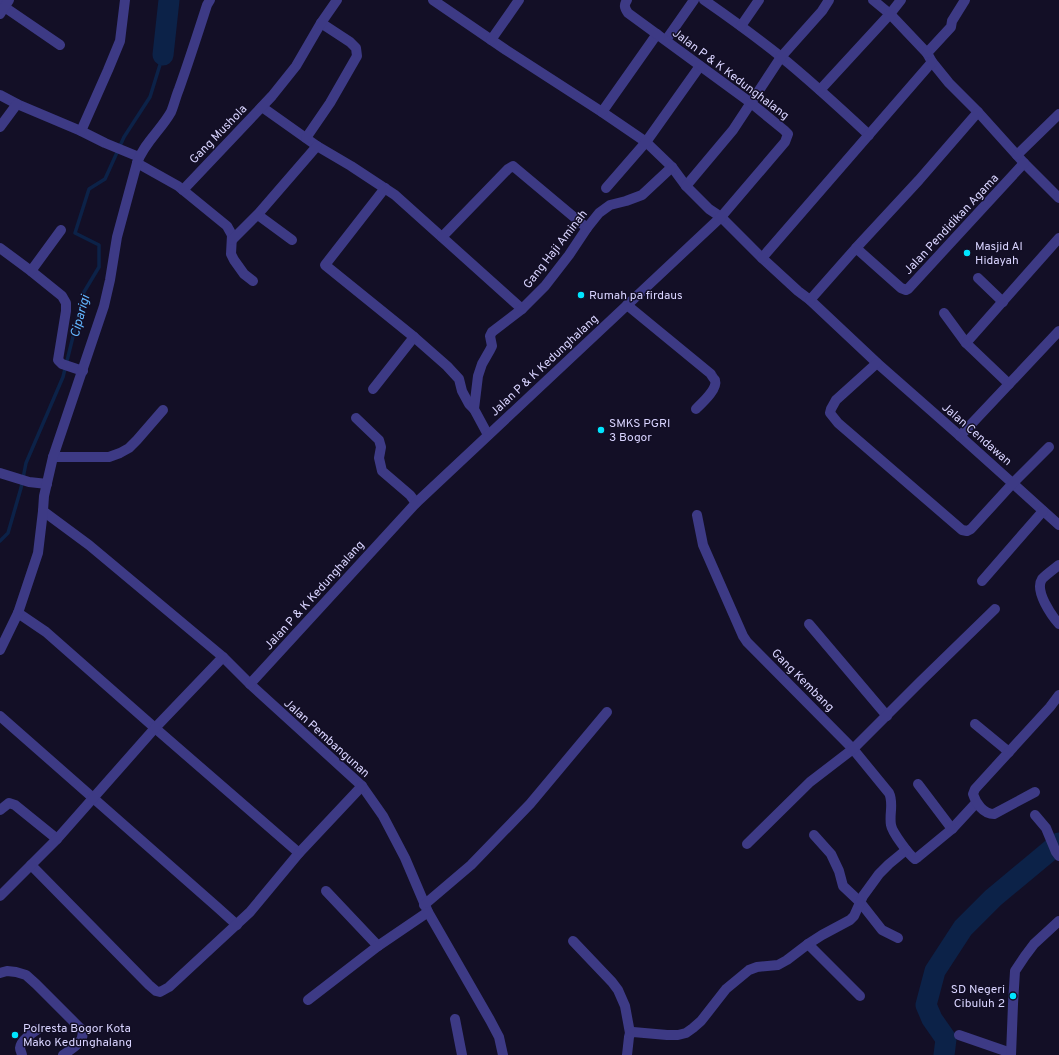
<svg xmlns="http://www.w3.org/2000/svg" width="1059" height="1055" font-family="Overpass,sans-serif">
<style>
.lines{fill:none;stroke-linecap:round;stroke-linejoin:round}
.stream{stroke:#0c2248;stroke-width:3.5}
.river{stroke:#0c2248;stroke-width:21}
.minor{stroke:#3d3a85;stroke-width:10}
.poi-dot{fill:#00e5ff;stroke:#130f26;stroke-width:1.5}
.labels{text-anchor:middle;stroke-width:3;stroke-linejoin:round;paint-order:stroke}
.street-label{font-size:12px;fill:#d9d4ff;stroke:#130f26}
.poi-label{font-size:12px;fill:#d9d4ff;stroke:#130f26;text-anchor:start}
.water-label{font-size:13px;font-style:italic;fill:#62b6ff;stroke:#130f26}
</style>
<rect width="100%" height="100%" fill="#130f26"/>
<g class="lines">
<polyline class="stream" points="0,541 8,533 21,488 26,463 63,377 84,292 99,267 99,245 75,233 89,189 105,179 124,137 150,97 163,55"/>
<g class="river">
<polyline points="163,55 169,0"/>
<polyline points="944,1055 946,1039 932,1019 926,1005 935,971 963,928 993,898 1059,843"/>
</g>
<g class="minor">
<polyline points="433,0 506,50 602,112 646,142 672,167 686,186 709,209 721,217 762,258 798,291 810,300 877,363 960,436 1059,525"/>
<path d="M704 0C730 18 756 37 780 56 811 81 840 108 869 135"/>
<polyline points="873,0 890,14 927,53 932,62 949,83 978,112 1024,163 1059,198"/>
<polyline points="0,4 60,45"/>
<polyline points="0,14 9,0"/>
<polyline points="741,26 759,0"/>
<polyline points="491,40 519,0"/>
<polyline points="666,40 694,0"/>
<polyline points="927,53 951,27 952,21 965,0"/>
<polyline points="820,90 890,14 901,0"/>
<polyline points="0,95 17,104 81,131 105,143 139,157"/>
<polyline points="262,107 317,146 351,166 395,195 522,309"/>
<polyline points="602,112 657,34"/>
<polyline points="0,127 17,104"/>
<polyline points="81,131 108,70 120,41 125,0"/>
<polyline points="306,138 330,103 357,56 356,48 350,42 321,23"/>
<polyline points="1017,155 1059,114"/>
<polyline points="137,163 178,186 227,226 232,235 231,254 234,260 244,274 253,281"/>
<polyline points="686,186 733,130 781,57 822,11 829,0"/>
<polyline points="385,188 325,265 414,337 447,366 459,379 462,391 469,404 474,409"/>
<polyline points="606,188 646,142 700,66"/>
<polyline points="183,190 272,96 296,66 321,23 337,0"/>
<polyline points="258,215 292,240"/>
<polyline points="442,237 508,169 513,166 587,228"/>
<polyline points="232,240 259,213 317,146"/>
<polyline points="0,248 31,271 62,296 66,303 66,311 58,360 62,364 83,371"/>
<polyline points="856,248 919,180 978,112"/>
<polyline points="762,258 932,62"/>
<polyline points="31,271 61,230"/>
<polyline points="978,278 1003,302"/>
<polyline points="810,300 856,248 901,288 906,290 908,289 1024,163"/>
<path d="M627 305 711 374C711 375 714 379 715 380 718 389 702 403 696 409"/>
<polyline points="944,313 966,343 1009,384"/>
<polyline points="966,343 1059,238"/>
<polyline points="877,363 836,400 831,409 830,413 838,423 962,530 967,531 971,529 1013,483 1049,447"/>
<polyline points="373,389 414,337"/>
<polyline points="356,418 379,440 381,447 379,458 382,471 410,495 416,503"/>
<polyline points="488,435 474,409 478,376 482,364 490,350 492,346 490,336 492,332 522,309 545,286 569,255 587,228 599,213 610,205 626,201 642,195 672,167"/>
<polyline points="960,436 1059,331"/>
<polyline points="53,457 109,457 120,453 129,448 137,440 163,410"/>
<polyline points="0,473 29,482 47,484"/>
<polyline points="43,511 89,545 223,657 250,684 362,786 383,816 405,858 428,912 490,1020 499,1037 503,1055"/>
<path d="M697 515 703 545 743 636 747 642 853 749 889 793C894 803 889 814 891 825 892 832 909 855 915 859L918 857 952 829 976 803"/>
<path d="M1059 565C1054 569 1047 574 1042 579 1034 591 1052 616 1059 624"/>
<polyline points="982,581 1043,511"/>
<polyline points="18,613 46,632 155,728 299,853"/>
<polyline points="809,624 887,716"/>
<path d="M0 650 18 613 38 553 43 511 44 496 53 457 104 306 110 280 117 237 137 163C144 143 161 130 171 112 174 105 176 96 179 89 189 61 198 33 207 5L210 0"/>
<path d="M250 684 416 503 721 217 785 142 788 134 784 130 751 103 628 13C624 7 624 5 627 0"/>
<polyline points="0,716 217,907 237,925"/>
<polyline points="975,724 1009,752"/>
<polyline points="918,784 952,829"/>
<path d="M1035 792 994 814C983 814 976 803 973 794L975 789 1050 707 1059 695"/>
<polyline points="0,810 9,803 15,805 57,839"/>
<polyline points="1035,815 1046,828 1056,852 1059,856"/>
<polyline points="814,835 831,854 839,871 843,886 860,902 882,930 898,938"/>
<polyline points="747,844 810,782 853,749 920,682 995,609"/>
<polyline points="31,865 149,985 156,991 160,992 169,987 250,912 299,853 362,786"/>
<polyline points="326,891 378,946"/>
<polyline points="0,896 57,839 155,728 223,657"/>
<polyline points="424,905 471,865 530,804 607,712"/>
<polyline points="573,941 612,982 618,990 625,1006 630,1033 629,1037 627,1055"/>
<polyline points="808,944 860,996"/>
<path d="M0 973 7 971 16 972 26 975 36 984 82 1030C86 1042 71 1049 63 1055"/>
<polyline points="308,1000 378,946 428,912"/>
<polyline points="455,1019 462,1055"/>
<polyline points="630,1033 633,1032 667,1035 678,1035 686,1033 693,1028 701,1021 726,989 749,970 757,967 778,965 787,960 808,944 822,935 850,920 854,916 863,896 879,874 889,864 906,850"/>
<polyline points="959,1035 1011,1053"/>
<path d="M22 1055C22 1054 20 1050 20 1048 21 1040 32 1033 38 1029"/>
<polyline points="1011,1055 1013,1004 1015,971 1025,956 1034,944 1059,921"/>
</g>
</g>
<g class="poi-dot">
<circle cx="967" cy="253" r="4"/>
<circle cx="581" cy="295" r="4"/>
<circle cx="601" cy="430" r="4"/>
<circle cx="1013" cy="996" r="4"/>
<circle cx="15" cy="1035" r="4"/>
</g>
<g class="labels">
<g class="street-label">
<text transform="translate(731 74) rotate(37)" y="4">Jalan P &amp; K Kedunghalang</text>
<text transform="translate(218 134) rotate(-46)" y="4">Gang Mushola</text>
<text transform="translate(951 224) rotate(-47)" y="4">Jalan Pendidikan Agama</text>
<text transform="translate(555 249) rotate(-52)" y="4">Gang Haji Aminah</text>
<text transform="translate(544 365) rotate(-43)" y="4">Jalan P &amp; K Kedunghalang</text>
<text transform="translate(977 434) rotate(41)" y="4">Jalan Cendawan</text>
<text transform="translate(314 595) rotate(-48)" y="4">Jalan P &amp; K Kedunghalang</text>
<text transform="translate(803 680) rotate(45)" y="4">Gang Kembang</text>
<text transform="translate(327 738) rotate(42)" y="4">Jalan Pembangunan</text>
</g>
<g class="poi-label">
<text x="975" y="250">Masjid Al<tspan x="975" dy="14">Hidayah</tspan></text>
<text x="589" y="299">Rumah pa firdaus</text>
<text x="609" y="427">SMKS PGRI<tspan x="609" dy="14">3 Bogor</tspan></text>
<text x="1005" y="993" text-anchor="end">SD Negeri<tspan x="1005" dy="14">Cibuluh 2</tspan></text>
<text x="23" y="1032">Polresta Bogor Kota<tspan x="23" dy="14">Mako Kedunghalang</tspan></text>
</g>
<g class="water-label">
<text transform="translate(79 316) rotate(-75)" y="5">Ciparigi</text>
</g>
</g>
</svg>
